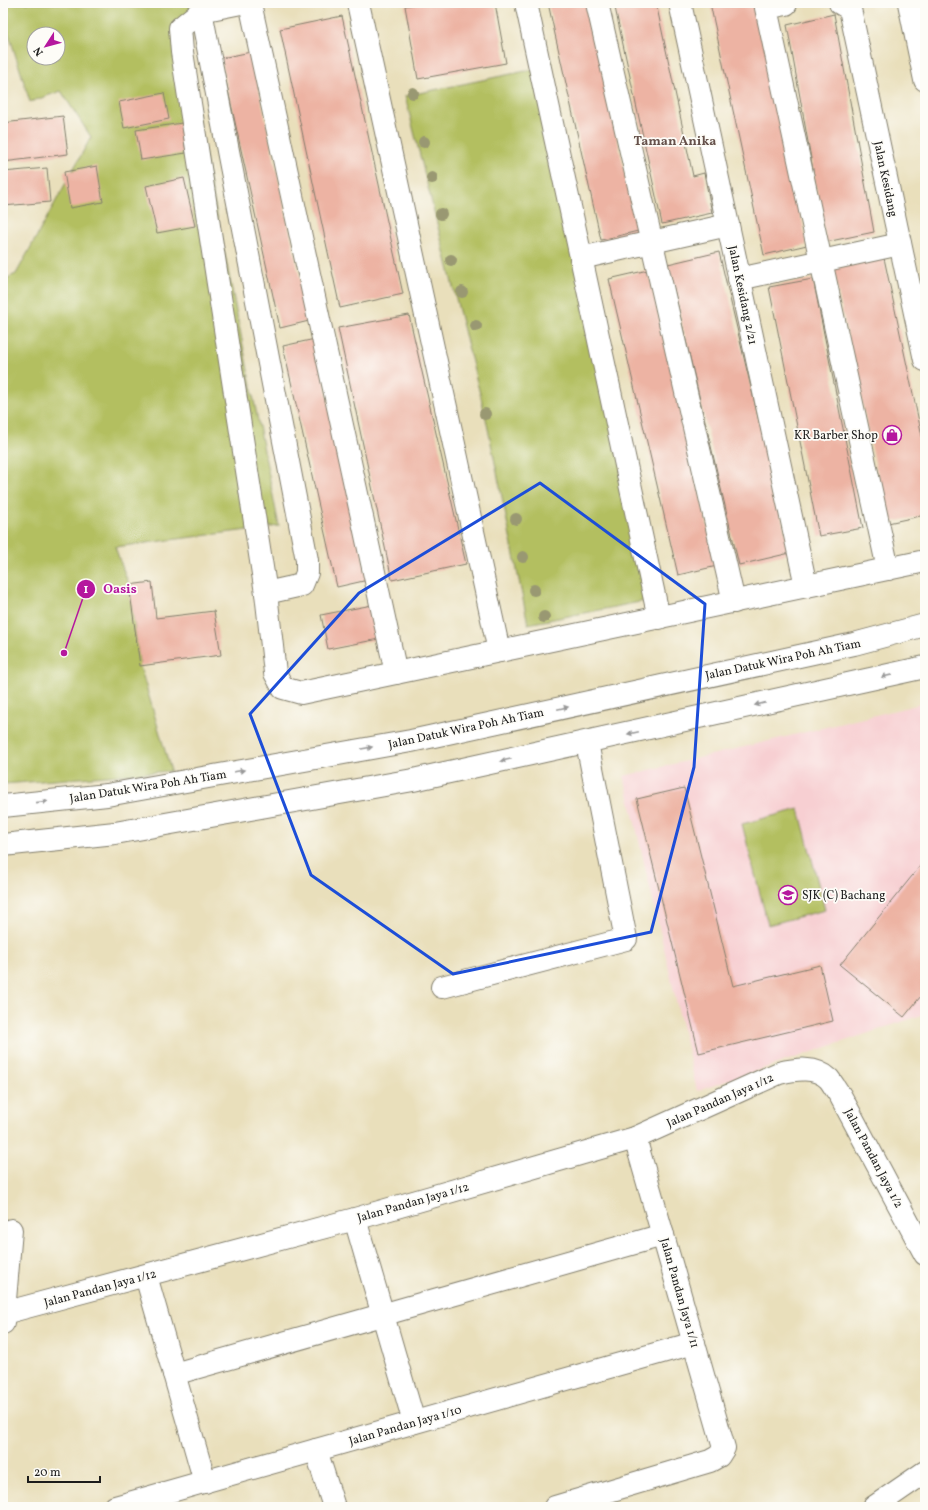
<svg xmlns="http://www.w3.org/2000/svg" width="928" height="1510" font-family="Vollkorn,serif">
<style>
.built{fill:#f7cfd2}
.green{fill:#b3bf60;stroke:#686e3e;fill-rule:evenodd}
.building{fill:#edb3a3}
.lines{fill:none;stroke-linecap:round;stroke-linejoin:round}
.minor-casing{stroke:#827e6c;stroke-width:24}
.minor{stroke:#fff;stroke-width:22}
.tree{fill:#999872}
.oneway{fill:#999}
.marked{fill:none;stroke:#1d4ed8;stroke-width:3;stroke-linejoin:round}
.labels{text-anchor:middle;stroke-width:3.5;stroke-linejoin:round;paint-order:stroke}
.street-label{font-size:12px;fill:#1c1c1c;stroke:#fdfcf7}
.poi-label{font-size:12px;fill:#1c1c1c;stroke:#fdfcf7;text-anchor:end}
.neighbourhood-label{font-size:13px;font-weight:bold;fill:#65514b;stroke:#fdfcf7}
.leader{fill:none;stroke:#b5179e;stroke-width:1.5}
.callout-dot{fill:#b5179e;stroke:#fdfcf7;stroke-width:1.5}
.mark-label{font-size:12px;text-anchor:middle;font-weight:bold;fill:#fff}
.callout-label{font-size:13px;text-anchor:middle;font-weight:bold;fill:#b5179e;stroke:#fdfcf7;stroke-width:3.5;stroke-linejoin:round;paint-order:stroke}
</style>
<rect width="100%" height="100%" fill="#fdfcf7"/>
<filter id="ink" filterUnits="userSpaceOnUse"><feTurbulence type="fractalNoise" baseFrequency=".025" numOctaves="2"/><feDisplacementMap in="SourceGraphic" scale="8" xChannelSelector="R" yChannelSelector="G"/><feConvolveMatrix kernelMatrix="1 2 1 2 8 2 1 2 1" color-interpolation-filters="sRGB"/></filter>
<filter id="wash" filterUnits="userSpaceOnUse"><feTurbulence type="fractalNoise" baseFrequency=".012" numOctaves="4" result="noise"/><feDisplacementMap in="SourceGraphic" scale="16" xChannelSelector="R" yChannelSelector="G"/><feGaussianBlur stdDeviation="0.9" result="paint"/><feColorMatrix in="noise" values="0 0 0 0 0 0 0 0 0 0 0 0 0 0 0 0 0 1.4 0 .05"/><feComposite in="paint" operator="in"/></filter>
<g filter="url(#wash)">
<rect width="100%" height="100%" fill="#e9dfbb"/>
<polygon class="built" points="925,703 925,1014 697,1091 624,776"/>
<g class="green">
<path d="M3 3H240L180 29 279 526 115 547 129 585 140 666 171 771 3 784V280L16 274 91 137 61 91 30 102 3 15ZM34 34H58V58H34Z"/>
<polygon points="540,68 655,599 528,624 485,414 405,96"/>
<polygon points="799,809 825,910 768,925 742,824"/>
</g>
<g id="blocks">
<g class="building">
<polygon points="422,3 495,3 506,63 418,79 405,6"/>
<polygon points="548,3 587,3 638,231 601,240"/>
<polygon points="614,3 656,3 693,176 704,173 712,213 662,224"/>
<polygon points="710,3 758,3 807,245 764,255"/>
<polygon points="834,14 874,232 826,242 787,25"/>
<polygon points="342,16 403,294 340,308 280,29"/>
<polygon points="251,52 309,321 280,328 221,58"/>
<polygon points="164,93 169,119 124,128 119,102"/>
<polygon points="63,116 68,154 3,162 3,123"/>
<polygon points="182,123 186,153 141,160 136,130"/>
<polygon points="97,166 103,202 70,208 64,172"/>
<polygon points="47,168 50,202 3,206 3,172"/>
<polygon points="184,178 195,226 157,233 146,186"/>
<polygon points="719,252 790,553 739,565 668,264"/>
<polygon points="884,258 925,450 925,515 888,523 833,268"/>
<polygon points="648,270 717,566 678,575 609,279"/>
<polygon points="813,279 863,528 819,536 769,287"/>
<polygon points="409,315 466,564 392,580 338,328"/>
<polygon points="315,339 368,580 337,587 283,346"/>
<polygon points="152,582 156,618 214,611 221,655 140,666 129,585"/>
<polygon points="372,605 379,639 328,649 321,615"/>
<polygon points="684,788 733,986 820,965 833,1021 699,1053 637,799"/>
<polygon points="925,860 925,991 904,1017 840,965"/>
</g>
</g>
</g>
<g filter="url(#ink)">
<use href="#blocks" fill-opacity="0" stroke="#827e6c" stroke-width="1"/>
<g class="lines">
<defs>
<g id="minor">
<polyline points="241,3 201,11 180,28 182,52 266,593 275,673 283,688 301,693 925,561"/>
<polyline points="250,3 396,673"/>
<polyline points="358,3 499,651"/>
<polyline points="526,3 659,618"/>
<polyline points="597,3 734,602"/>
<polyline points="680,3 806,586"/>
<polyline points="840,3 850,9 925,360"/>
<polyline points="909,3 925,80"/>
<polyline points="786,4 766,8 888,569"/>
<polyline points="201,11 307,560 307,573 302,585 266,593"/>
<polyline points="581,258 728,225"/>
<polyline points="739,279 900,244"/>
<polyline points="3,806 107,795 411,741 854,644 925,625"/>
<polyline points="3,845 115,833 413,780 925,667"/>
<polyline points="442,987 626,939 587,743"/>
<polyline points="355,1219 414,1422"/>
<polyline points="146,1276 205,1482"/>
<path d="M4 1313 355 1219 635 1138 779 1073C796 1069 816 1066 829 1079 833 1084 836 1090 840 1095L925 1254"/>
<polyline points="3,1323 11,1230"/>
<polyline points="174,1374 663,1235"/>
<polyline points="316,1450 334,1507"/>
<polyline points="115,1507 694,1343"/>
<polyline points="555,1507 710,1461 719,1456 724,1448 635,1138"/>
<polyline points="874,1507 925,1472"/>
</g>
</defs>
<use href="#minor" class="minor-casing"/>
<use href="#minor" class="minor"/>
</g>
<g class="tree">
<circle cx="413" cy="93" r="6"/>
<circle cx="424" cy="142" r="6"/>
<circle cx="432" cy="178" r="6"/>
<circle cx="441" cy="214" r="6"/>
<circle cx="451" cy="260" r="6"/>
<circle cx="462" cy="292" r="6"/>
<circle cx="476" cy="326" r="6"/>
<circle cx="485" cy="414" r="6"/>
<circle cx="516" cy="519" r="6"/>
<circle cx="523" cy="557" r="6"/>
<circle cx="534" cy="590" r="6"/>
<circle cx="544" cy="617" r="6"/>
</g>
<defs><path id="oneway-solid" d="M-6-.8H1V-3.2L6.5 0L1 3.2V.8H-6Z"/></defs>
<g class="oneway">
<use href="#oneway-solid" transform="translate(887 676) rotate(167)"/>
<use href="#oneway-solid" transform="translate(760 704) rotate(167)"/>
<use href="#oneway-solid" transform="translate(563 708) rotate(-12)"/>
<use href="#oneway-solid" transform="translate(633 733) rotate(168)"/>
<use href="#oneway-solid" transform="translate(367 748) rotate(-10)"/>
<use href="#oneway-solid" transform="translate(506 760) rotate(168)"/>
<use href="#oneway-solid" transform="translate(239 771) rotate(-10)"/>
<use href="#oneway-solid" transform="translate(42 802) rotate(-6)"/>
</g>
</g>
<path class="marked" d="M540 483 705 604 694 767 651 932 453 974 311 875 250 714 359 593Z"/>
<defs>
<symbol id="shop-ring" viewBox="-11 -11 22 22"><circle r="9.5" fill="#fdfcf7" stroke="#b5179e" stroke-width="1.5"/><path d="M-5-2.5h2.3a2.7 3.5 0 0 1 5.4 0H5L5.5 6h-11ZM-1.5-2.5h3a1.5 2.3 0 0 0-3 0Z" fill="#b5179e"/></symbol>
<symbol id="school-ring" viewBox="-11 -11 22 22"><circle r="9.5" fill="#fdfcf7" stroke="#b5179e" stroke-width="1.5"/><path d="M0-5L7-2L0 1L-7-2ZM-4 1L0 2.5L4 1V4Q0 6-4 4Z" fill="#b5179e"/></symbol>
</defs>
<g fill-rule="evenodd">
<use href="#shop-ring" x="881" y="424" width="22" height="22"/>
<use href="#school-ring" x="777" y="884" width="22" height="22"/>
</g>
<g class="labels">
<g class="street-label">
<text transform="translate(886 179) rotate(78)" y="4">Jalan Kesidang</text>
<text transform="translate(743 295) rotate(78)" y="4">Jalan Kesidang 2/21</text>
<text transform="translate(783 659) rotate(-12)" y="4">Jalan Datuk Wira Poh Ah Tiam</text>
<text transform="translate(466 728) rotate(-12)" y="4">Jalan Datuk Wira Poh Ah Tiam</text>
<text transform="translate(148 786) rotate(-9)" y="4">Jalan Datuk Wira Poh Ah Tiam</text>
<text transform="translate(720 1100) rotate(-24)" y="4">Jalan Pandan Jaya 1/12</text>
<text transform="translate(874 1158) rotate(62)" y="4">Jalan Pandan Jaya 1/2</text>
<text transform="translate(413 1202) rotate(-16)" y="4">Jalan Pandan Jaya 1/12</text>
<text transform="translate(100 1288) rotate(-15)" y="4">Jalan Pandan Jaya 1/12</text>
<text transform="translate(680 1293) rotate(74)" y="4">Jalan Pandan Jaya 1/11</text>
<text transform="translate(405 1425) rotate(-16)" y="4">Jalan Pandan Jaya 1/10</text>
</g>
<g class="poi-label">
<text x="878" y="439">KR Barber Shop</text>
<text x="802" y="899" text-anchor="start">SJK (C) Bachang</text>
</g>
<g class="neighbourhood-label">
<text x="675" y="145">Taman Anika</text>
</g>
</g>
<path class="leader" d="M64 653L86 589"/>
<g class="callout-dot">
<circle cx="64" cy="653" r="4"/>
<circle cx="86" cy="589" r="10"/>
</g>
<g class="mark-label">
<text x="86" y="593">1</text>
</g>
<g class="callout-label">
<text x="120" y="593">Oasis</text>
</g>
<rect width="928" height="1510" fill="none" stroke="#fdfcf7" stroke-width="16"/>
<g transform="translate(46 46) rotate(234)"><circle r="19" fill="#fdfcf7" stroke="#a3a29f"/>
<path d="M0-3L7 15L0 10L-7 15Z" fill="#b5179e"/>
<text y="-6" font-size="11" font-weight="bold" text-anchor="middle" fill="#1c1c1c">N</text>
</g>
<path d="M28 1476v6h72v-6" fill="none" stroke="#1c1c1c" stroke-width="2"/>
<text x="34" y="1476" font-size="12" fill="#1c1c1c" stroke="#fdfcf7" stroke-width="3" paint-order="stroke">20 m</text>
</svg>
